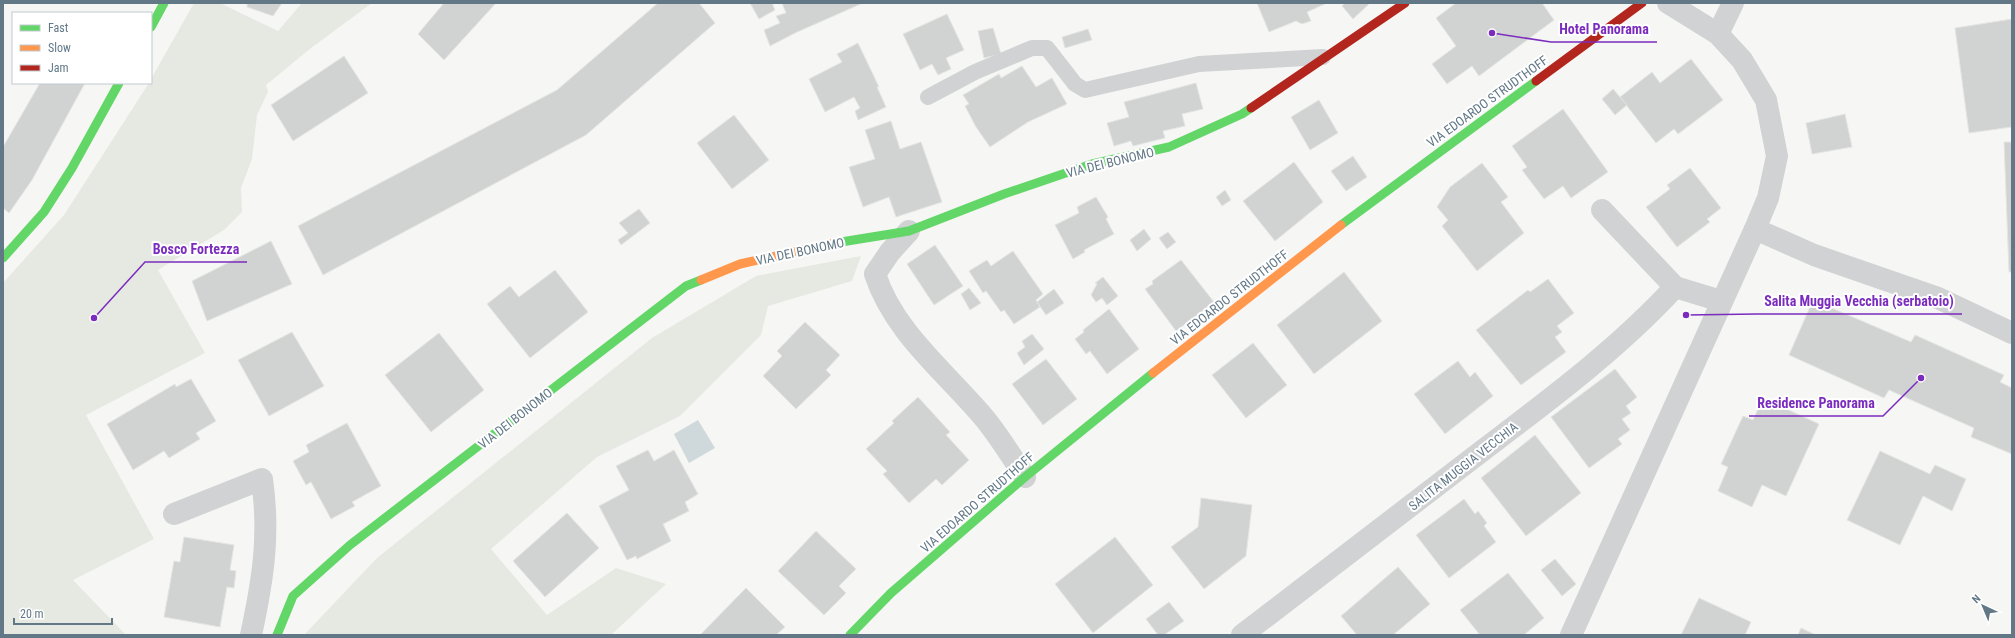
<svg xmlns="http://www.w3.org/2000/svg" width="2015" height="638" font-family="'Roboto Condensed',sans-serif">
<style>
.green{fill:#e6e9e2}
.water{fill:#cfd9db}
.building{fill:#d1d3d3;stroke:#e5e5e4}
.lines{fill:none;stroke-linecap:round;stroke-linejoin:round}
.lane{stroke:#d1d2d3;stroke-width:16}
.street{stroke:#d1d2d3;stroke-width:22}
.fast{stroke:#63d668;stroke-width:9}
.slow{stroke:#ff974d;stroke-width:9}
.jam{stroke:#b3261e;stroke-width:9}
.labels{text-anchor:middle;stroke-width:4;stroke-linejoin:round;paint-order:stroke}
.street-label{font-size:13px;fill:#627887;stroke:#fff}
.leader{fill:none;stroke:#7b2cbf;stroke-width:1.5}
.callout-dot{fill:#7b2cbf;stroke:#fff;stroke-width:1.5}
.callout-label{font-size:14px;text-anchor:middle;font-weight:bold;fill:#7b2cbf;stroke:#fff;stroke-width:4;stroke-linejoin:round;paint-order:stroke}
</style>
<rect width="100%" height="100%" fill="#f6f6f4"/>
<g class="green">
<polygon points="194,3 220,3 278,31 302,3 372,3 311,48 266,85 268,92 257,115 252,159 241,188 242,212 224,230 158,270 205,353 86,415 154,539 73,580 126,635 3,635 3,283 64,215 149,83 151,83 151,79"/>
<polygon points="861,256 852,281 768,306 761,335 680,416 597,457 491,549 547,615 616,568 666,584 611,635 304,635 377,558 652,338 756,276"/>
</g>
<polygon class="water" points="698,420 715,448 689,463 674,434"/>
<g class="building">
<polygon points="247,3 282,3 273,16 247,7"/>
<polygon points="444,3 496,3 444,60 418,34"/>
<polygon points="658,3 699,3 715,23 586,135 323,275 298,226 557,90"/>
<polygon points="750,3 772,3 775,10 759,19"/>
<polygon points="782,3 863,3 795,33 770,46 764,30 780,23 776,16 786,13"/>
<polygon points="1257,3 1324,3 1325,4 1307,12 1311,21 1302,24 1296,21 1269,32"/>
<polygon points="1345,3 1370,3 1353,19 1342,6"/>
<polygon points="1456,3 1542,3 1554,20 1479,76 1472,66 1447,84 1432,64 1456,46 1436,18"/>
<polygon points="947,14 964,50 946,58 951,69 938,75 932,64 920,70 903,34"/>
<polygon points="2012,19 2012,127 1969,133 1955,28"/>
<polygon points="993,28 1001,54 984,58 978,31"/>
<polygon points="1088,29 1092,40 1065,48 1062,37"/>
<polygon points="858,43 879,87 877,87 886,107 858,120 855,111 860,108 854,97 825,112 809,79 842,62 837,54"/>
<polygon points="344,56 368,93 293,141 271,105"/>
<polygon points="1691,59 1723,100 1678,134 1674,129 1656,143 1620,97 1652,72 1660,83"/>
<polygon points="1022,66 1036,87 1052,78 1067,104 1028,122 990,147 976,127 965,106 969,104 963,95 999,74 1001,78"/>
<polygon points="40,83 85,83 32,180 9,213 3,208 3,147"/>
<polygon points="1196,83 1203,109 1182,114 1185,126 1163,131 1165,138 1133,146 1131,141 1114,146 1107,123 1129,117 1124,102"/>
<polygon points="1613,89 1627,105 1615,115 1602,99"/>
<polygon points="1319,100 1338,133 1310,150 1291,117"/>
<polygon points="1563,109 1608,172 1571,198 1563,186 1544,199 1522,170 1527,167 1512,146"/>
<polygon points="1845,114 1852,147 1812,154 1806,123"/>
<polygon points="734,115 769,160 732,189 697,143"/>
<polygon points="891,121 900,149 921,142 942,202 896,217 889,197 863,207 849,167 875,159 865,130"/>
<polygon points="2004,142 2012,142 2012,272 2009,272"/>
<polygon points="1353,156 1367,177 1346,191 1331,171"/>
<polygon points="1294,162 1323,202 1275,241 1243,201"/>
<polygon points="1482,163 1508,197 1501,202 1524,233 1477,271 1442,226 1448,220 1437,207 1450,187"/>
<polygon points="1690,168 1721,208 1707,219 1710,222 1677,247 1646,207 1670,189 1667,185"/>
<polygon points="1225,190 1231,200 1222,206 1216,197"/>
<polygon points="1096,197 1108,217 1106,219 1114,234 1084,250 1085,252 1073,259 1055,225 1079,213 1077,207"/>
<polygon points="639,209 650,223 621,245 618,240 628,233 619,223"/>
<polygon points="1144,229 1151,239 1137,251 1130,240"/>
<polygon points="1168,232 1176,242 1167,249 1159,238"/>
<polygon points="271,241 292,284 207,321 192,281"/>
<polygon points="935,245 963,286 934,305 907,264"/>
<polygon points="1013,251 1043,294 1036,300 1040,307 1014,324 1004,310 1001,312 986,291 983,293 969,271 987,260 991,266"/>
<polygon points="1181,260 1214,302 1176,331 1145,289 1153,284 1152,281"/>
<polygon points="555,270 588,312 530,358 487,304 510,286 519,297"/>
<polygon points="1344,272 1382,321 1314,374 1277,325"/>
<polygon points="1103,277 1118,296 1107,305 1102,298 1096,302 1091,295 1097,284 1095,283"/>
<polygon points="1548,279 1574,313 1557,326 1562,332 1555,337 1566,352 1521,385 1476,330 1528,290 1530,292"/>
<polygon points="969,288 981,303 970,310 961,294"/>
<polygon points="1054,289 1064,303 1046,315 1037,302"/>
<polygon points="1813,300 1911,342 1915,335 2004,375 2000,382 2012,388 2012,454 1971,437 1974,428 1889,390 1884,398 1789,355"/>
<polygon points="1109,309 1139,349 1107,374 1090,351 1086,354 1075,339 1084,332 1083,330"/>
<polygon points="805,322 840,355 826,370 831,375 796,409 763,376 782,356 777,351"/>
<polygon points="292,332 324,386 269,416 238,360"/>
<polygon points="439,333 484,390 431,432 385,375"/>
<polygon points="1032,334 1044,349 1024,365 1017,353 1025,347 1022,341"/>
<polygon points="1253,343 1287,385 1246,418 1212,375"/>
<polygon points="1046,359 1077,399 1043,425 1012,384"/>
<polygon points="1458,361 1470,377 1475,372 1493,396 1445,434 1414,394"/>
<polygon points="1615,369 1637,397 1626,406 1631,413 1622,419 1630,430 1618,439 1622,444 1589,468 1551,417"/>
<polygon points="191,379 216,421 196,433 200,439 169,458 164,451 133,470 107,424 175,384 176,387"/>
<polygon points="918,397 950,432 946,435 969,460 942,485 936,479 909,503 883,474 887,471 866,449 894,423 892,421"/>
<polygon points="1763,398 1819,424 1786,496 1762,485 1752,507 1718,491 1728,467 1721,464 1743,416 1753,420"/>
<polygon points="347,423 381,486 352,502 355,506 331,519 311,482 306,485 293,461 309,452 306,445"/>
<polygon points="1535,435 1581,493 1526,536 1481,478"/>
<polygon points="648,450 654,461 674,450 698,494 685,502 689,511 663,524 671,541 637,559 636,556 627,560 599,506 629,490 616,466"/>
<polygon points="1880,451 1930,474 1935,465 1966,479 1952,511 1923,496 1900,545 1847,520"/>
<polygon points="1201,498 1252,505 1246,556 1204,589 1171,547 1198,527"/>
<polygon points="1464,499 1475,514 1478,511 1487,523 1484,526 1496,542 1449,578 1416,535"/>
<polygon points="567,513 599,548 545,597 513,561"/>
<polygon points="816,531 856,569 839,586 846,593 824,615 778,571"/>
<polygon points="184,537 234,545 230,570 236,571 234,588 227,587 220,627 164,617 174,561 180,562"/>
<polygon points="1115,537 1153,585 1093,633 1055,584"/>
<polygon points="1555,559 1576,584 1562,596 1541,570"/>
<polygon points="1398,567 1430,604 1393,635 1357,635 1341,616"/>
<polygon points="1508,573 1544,618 1525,634 1526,635 1480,635 1460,610"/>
<polygon points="746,588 785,627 776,635 700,635"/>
<polygon points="1699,598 1751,622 1745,635 1681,635"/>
<polygon points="1169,602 1184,621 1164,635 1158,635 1146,619"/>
<polygon points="1801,628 1816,635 1798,635"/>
</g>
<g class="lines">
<polyline class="lane" points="928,97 975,72 1032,48 1047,48 1075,84 1085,90 1199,64 1323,57"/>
<g class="street">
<polyline points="1718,34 1733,3"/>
<polyline points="1602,210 1675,287 1721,301"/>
<polyline points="1755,229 1814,255 1938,298 2012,333"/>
<path d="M909 231 890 252 875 274C893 330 942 369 980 413 997 432 1011 456 1025 477"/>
<path d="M174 514 262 479C270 536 263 579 251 635"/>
<path d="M1242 635C1322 574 1402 513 1482 451 1549 400 1618 349 1675 287"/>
<polyline points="1571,635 1755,229 1768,198 1777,156 1766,100 1742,60 1718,34 1668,3"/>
</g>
<g class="fast">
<polyline points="151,27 164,3"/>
<polyline points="1341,225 1536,81"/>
<polyline points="835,243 909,231 1004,194 1092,164 1169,147 1242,114 1251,108"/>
<polyline points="3,258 44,212 72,168 119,83"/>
<polyline points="277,635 293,596 350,545 686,286 701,280"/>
<polyline points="850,635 891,593 1025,477 1153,373"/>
</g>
<g class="slow">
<polyline points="701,280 740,264 835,243"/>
<polyline points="1153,373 1341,225"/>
</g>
<g class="jam">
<polyline points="1536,81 1642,3"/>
<polyline points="1251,108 1405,3"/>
</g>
</g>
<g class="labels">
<g class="street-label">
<text transform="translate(1487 101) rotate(-36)" y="5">VIA EDOARDO STRUDTHOFF</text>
<text transform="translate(1110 162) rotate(-14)" y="5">VIA DEI BONOMO</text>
<text transform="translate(800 251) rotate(-12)" y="5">VIA DEI BONOMO</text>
<text transform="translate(1229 297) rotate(-38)" y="5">VIA EDOARDO STRUDTHOFF</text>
<text transform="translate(515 418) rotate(-38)" y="5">VIA DEI BONOMO</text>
<text transform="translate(1463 466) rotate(-38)" y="5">SALITA MUGGIA VECCHIA</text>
<text transform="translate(977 502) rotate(-41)" y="5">VIA EDOARDO STRUDTHOFF</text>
</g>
</g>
<path class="leader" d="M1492 33L1551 42H1657M94 318L145 262H247M1686 315L1757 314H1962M1921 378L1883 416H1749"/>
<g class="callout-dot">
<circle cx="1492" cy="33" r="4"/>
<circle cx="94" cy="318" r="4"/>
<circle cx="1686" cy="315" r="4"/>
<circle cx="1921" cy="378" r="4"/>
</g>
<g class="callout-label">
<text x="1604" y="34">Hotel Panorama</text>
<text x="196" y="254">Bosco Fortezza</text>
<text x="1859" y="306">Salita Muggia Vecchia (serbatoio)</text>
<text x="1816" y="408">Residence Panorama</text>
</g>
<rect width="2015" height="638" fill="none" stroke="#627887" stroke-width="8"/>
<rect x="12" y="12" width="140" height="72" fill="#ffffff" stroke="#c0c9cf"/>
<rect x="20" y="25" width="20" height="6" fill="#63d668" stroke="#c0c9cf"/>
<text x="48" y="32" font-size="12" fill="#627887">Fast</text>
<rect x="20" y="45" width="20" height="6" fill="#ff974d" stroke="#c0c9cf"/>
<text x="48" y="52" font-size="12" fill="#627887">Slow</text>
<rect x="20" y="65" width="20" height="6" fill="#b3261e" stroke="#c0c9cf"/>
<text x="48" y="72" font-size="12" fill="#627887">Jam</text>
<g transform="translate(1983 606) rotate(316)" stroke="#ffffff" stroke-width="3" paint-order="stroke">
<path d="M0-3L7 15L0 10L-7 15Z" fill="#627887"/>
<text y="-6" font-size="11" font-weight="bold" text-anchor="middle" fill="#627887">N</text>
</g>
<path d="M14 618v6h98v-6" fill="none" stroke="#627887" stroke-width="2"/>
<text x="20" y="618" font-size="12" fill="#627887" stroke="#ffffff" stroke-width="3" paint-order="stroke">20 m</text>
</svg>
